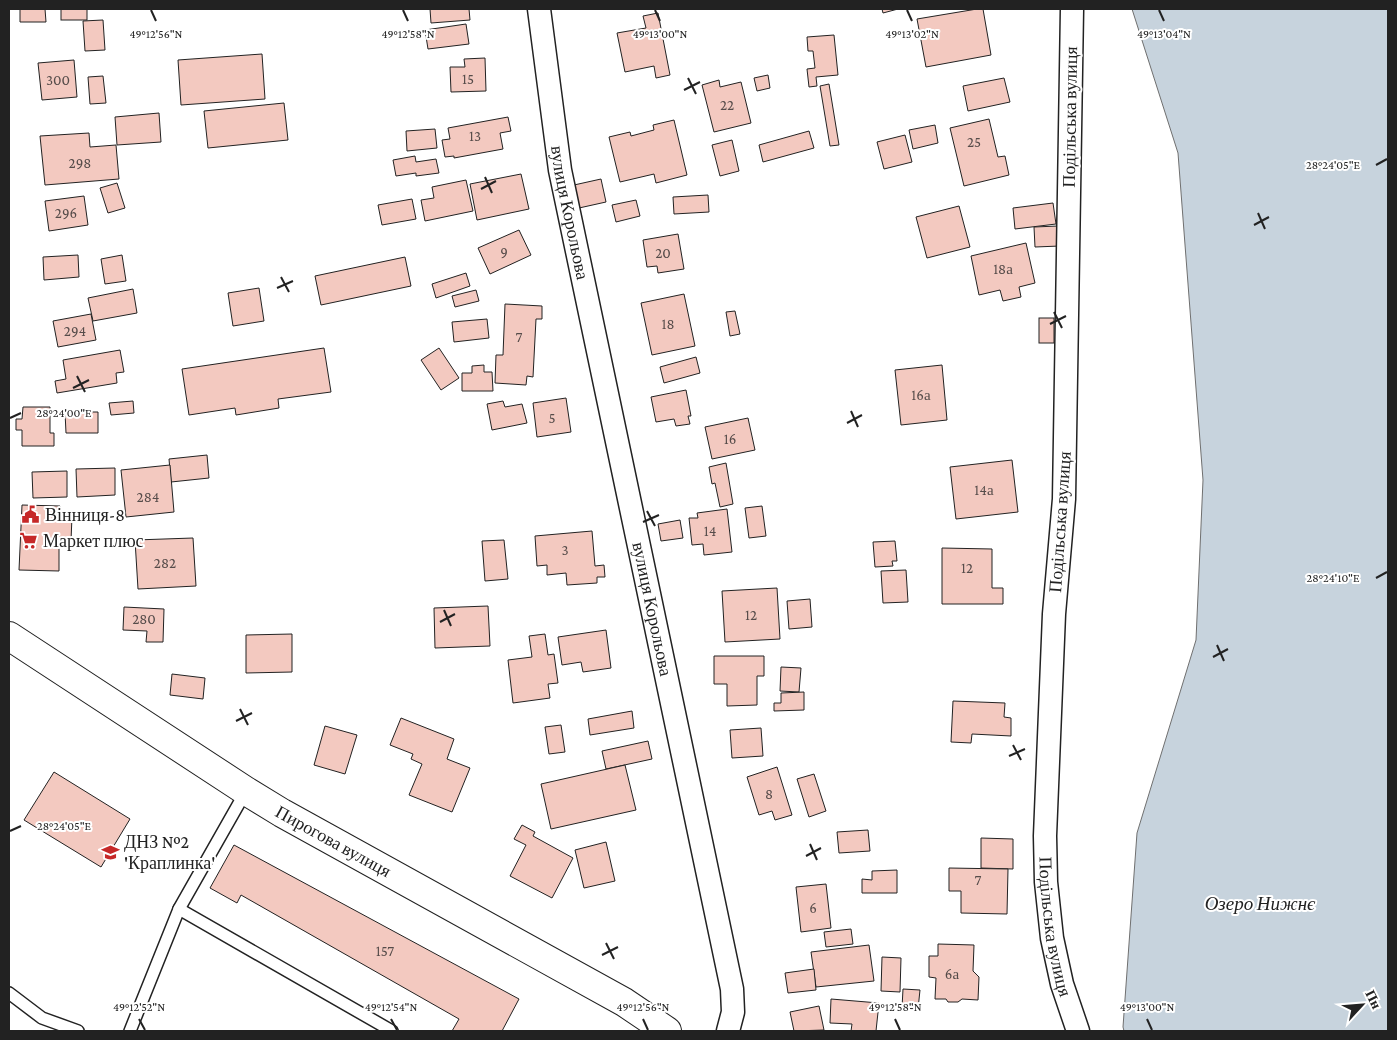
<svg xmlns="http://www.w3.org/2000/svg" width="1397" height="1040" font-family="'Crimson Pro',serif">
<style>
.water{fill:#c7d3dd;stroke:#6f6f6f}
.building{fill:#f3c9c0;stroke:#222}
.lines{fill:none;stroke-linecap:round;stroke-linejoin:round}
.lane-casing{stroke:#222;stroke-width:14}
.street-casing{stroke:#222;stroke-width:25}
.secondary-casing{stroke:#222;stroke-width:30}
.lane{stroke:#fff;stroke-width:11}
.street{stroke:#fff;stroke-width:22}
.secondary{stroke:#fff;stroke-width:28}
.ticks{fill:none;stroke:#222;stroke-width:2}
.labels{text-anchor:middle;stroke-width:4;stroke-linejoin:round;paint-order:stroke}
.number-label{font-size:15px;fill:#564c4a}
.street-label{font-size:18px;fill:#222;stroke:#fff}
.poi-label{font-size:18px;fill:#222;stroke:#fff;text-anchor:start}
.water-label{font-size:19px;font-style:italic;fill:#222;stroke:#fff}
.ticks-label{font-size:12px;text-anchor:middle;fill:#222;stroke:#fff;stroke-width:4;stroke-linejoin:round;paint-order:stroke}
</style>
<rect width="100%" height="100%" fill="#fff"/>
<polygon class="water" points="1132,9 1388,9 1388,1031 1124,1031 1123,1027 1137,833 1196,640 1203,480 1178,153"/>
<g class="building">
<polygon points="20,9 45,9 46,22 20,22"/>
<rect x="61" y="9" width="26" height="11"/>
<polygon points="430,9 469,9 470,20 431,23"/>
<polygon points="882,9 898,9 883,13"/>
<polygon points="977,9 983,9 991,55 926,67 917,19"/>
<polygon points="658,13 670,75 656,78 654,66 625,72 617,33 646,28 643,16"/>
<polygon points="103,20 105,50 85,51 83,21"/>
<polygon points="466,24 469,44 428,49 425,30"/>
<polygon points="834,35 838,75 816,77 817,86 809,87 807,69 815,68 813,51 808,51 807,37"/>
<polygon points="262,54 265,99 181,105 178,60"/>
<polygon points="485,58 486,91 451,92 450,67 465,67 464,59"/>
<polygon points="74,60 77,97 42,100 38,63"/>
<polygon points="768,75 770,88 757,91 754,78"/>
<polygon points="103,76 106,103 90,104 88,77"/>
<polygon points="1004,78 1010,102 968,111 963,86"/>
<polygon points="719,80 720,87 741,82 751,123 714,132 702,85"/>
<polygon points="829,84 839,145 830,146 820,86"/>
<polygon points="284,103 288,140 208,148 204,111"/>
<polygon points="159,113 161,142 117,145 115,117"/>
<polygon points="508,117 511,131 500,133 503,149 454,158 454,156 445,157 442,140 450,139 448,128"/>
<polygon points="989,119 998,157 1005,156 1009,175 964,186 950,128"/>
<polygon points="674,120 687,175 656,183 654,174 620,182 609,137 630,132 631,136 654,130 653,125"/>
<polygon points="935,125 938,143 913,149 909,130"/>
<polygon points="435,129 437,148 407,151 406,131"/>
<polygon points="809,131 814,148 763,162 759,145"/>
<polygon points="89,133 90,147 116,145 119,179 45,185 40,136"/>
<polygon points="905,135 912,162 884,169 877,142"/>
<polygon points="732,140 739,171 720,176 712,145"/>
<polygon points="415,156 416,162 436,159 439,173 416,176 416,173 396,176 393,160"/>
<polygon points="521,174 529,209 477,220 470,184"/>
<polygon points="601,179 606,202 579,208 574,185"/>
<polygon points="466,180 473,211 425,221 421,200 434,198 432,187"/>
<polygon points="117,183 125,208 108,213 100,188"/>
<polygon points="708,195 709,212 674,214 673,197"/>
<polygon points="84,196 88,225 49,231 45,201"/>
<polygon points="412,199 416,219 382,225 378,205"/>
<polygon points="636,200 640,216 616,222 612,205"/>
<polygon points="1053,203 1056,224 1015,229 1013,208"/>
<polygon points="959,206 970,247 927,258 916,217"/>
<polygon points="1058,226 1060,246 1035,247 1034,227"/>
<polygon points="519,230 531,255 490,274 478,248"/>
<polygon points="678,234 684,269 658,273 657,266 647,267 643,240"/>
<polygon points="1026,243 1035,283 1019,287 1021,297 1003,301 1000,290 979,295 971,256"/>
<polygon points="78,255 79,277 44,280 43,257"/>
<polygon points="122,255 126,281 105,284 101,259"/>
<polygon points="405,257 411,286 321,305 315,276"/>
<polygon points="466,273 470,286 436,298 432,284"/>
<polygon points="259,288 264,321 233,326 228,293"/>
<polygon points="133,289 137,313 93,321 88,298"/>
<polygon points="476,290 479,301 455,307 452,296"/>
<polygon points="684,294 695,346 652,355 641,303"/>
<polygon points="505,304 542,306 542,319 536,319 533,377 527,376 526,385 495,383 496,355 503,355"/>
<polygon points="735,311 740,334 730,336 726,312"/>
<polygon points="91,314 96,340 58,347 53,321"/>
<rect x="1039" y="318" width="15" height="25"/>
<polygon points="487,319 489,338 454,342 452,322"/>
<polygon points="324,348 331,392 278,399 279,408 236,415 235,408 189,415 182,369"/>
<polygon points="439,348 459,378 441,390 421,360"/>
<polygon points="120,350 124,372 116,373 117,383 57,393 55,381 66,379 63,360"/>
<polygon points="696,357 700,373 664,383 660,367"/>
<polygon points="484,365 484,372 492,372 493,391 462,391 462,373 472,373 472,366"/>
<polygon points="942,365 947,420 901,425 895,370"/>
<polygon points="686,390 691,416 688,416 690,424 676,426 674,419 656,422 651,397"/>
<polygon points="566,398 571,432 537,437 533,403"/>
<polygon points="133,401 134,413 111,415 109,403"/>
<polygon points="503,401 505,407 522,404 527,423 492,430 487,404"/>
<polygon points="23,407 50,407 50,433 54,433 54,446 22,446 22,430 16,430 16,419 22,419"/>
<polygon points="65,412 98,412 98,433 66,433"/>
<polygon points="748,418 755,450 712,459 705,427"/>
<polygon points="207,455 209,478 171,482 169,459"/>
<polygon points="1012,460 1018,512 956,519 950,467"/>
<polygon points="726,463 733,504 720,507 715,483 712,484 709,467"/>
<polygon points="170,465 174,512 126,517 121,470"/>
<polygon points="115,468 115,495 77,497 76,469"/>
<polygon points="67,471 67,497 33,498 32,472"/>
<polygon points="22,505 60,506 59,515 72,516 71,541 59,541 59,571 19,570"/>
<polygon points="762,506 766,536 749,538 745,508"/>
<polygon points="727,509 732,552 704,555 703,544 692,545 689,518 698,518 697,513"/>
<polygon points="680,520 683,538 661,541 658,524"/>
<polygon points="592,531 595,566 604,565 605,577 597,577 597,583 567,585 566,573 547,575 547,565 537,566 535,536"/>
<polygon points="193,538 196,586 138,589 135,540"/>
<polygon points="504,540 508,579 485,581 482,541"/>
<polygon points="895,541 897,561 892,561 893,566 875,567 873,542"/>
<polygon points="942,548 992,549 992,588 1003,588 1003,604 942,604"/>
<polygon points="906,570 908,602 883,603 881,571"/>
<polygon points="777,588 780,639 725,642 722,591"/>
<polygon points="810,599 812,627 789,629 787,601"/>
<polygon points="488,606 490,646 435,648 434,608"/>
<polygon points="124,607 164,609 163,642 146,642 147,631 123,630"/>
<polygon points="606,630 611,668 583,672 581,662 562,665 558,637"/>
<polygon points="292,634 292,672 246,673 246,635"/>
<polygon points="545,634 548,655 554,654 558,683 548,684 550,698 513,703 508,660 532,657 529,636"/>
<polygon points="714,656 764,656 764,676 757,676 757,705 727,706 727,684 714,684"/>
<polygon points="781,667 801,668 799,692 780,691"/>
<polygon points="172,674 205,678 203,699 170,695"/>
<polygon points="804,692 804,710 774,711 774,703 781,703 781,693"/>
<polygon points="953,701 1005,703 1004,717 1011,718 1011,736 972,734 971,743 951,742"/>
<polygon points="632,711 634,728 590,735 588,719"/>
<polygon points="401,718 454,739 447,759 470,768 452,812 409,795 422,764 411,759 413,754 390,745"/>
<polygon points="561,725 565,752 549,754 545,727"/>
<polygon points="325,726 357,735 345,774 314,765"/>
<polygon points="761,728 763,756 732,758 730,730"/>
<polygon points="648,741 652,759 606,769 602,751"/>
<polygon points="625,765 636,810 551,829 541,784"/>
<polygon points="777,767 792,815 775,820 772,811 759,815 747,777"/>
<polygon points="54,772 130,819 101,867 24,820"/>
<polygon points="814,774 826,811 809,817 797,779"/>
<polygon points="522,825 535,832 533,836 573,858 552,898 510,876 526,845 514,839"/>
<polygon points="868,830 870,851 839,853 837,832"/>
<polygon points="981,838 1013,839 1013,869 981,868"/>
<polygon points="606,842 615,881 584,888 575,850"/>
<polygon points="234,845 519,999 502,1031 452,1031 459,1019 241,895 237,903 210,888"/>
<polygon points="949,868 1008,869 1007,914 961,913 961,891 949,891"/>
<polygon points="897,870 897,893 862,893 862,879 872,880 872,871"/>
<polygon points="826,884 831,928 801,932 796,887"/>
<polygon points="851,929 853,944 826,947 824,932"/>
<polygon points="938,944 974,945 973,971 979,977 978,1000 962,999 958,1002 948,1002 946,999 935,999 936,978 929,977 929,956 938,956"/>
<polygon points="869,945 874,981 816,987 811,952"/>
<polygon points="882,957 901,958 900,992 881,991"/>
<polygon points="814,969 816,990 788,993 785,973"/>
<polygon points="903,989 920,990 918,1009 902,1008"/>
<polygon points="831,999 879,1003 876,1031 851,1031 852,1024 830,1023"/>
<polygon points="819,1006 824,1030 794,1031 790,1012"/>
</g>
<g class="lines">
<defs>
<g id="lane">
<polyline points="246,791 179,909 392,1031"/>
<polyline points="9,993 42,1018 78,1031"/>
<polyline points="130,1031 179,909"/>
</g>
<g id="street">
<path id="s1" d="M539 9 560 170 732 989 733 1012 728 1031"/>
<path id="s2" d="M1072 9 1064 499 1054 614 1045 836 1046 882 1052 938 1062 984 1078 1031"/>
</g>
<g id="secondary">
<path id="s3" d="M9 636 246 791 282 813 624 1002 667 1031"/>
</g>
</defs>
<use href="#lane" class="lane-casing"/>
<use href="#street" class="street-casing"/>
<use href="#secondary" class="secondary-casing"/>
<use href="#lane" class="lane"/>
<use href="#street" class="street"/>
<use href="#secondary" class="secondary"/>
</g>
<path class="ticks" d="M151 10 156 21M403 10 408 21M655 10 660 21M907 10 912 21M1159 10 1164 21M688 78 696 94M684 90 700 82M1376 165 1387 159M485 177 492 193M481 189 496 181M1258 213 1265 229M1254 225 1269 217M281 277 289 292M277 288 293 281M1054 312 1062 328M1050 324 1066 316M77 376 85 392M73 388 89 380M851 411 858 427M10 418 21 413M847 423 862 415M647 511 655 526M643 522 659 515M1376 578 1387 572M444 610 451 626M440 622 455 614M1217 645 1224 661M1213 657 1228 649M240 709 248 725M236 721 252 713M1013 745 1021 760M1009 756 1025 749M10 831 21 826M810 844 817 860M806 856 821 848M606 943 614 959M602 955 618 947M139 1019 145 1030M391 1019 397 1030M643 1019 648 1030M895 1019 900 1030M1147 1019 1152 1030"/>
<defs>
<symbol id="civic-bare" viewBox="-9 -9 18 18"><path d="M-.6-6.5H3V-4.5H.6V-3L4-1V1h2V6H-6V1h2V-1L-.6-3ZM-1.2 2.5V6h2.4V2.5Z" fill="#c62828" stroke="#fff" stroke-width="2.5" paint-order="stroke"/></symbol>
<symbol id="supermarket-bare" viewBox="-9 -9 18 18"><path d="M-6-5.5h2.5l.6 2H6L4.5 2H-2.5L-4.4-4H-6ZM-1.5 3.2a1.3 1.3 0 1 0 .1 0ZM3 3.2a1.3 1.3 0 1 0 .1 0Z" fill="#c62828" stroke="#fff" stroke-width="2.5" paint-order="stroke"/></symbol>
<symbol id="school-bare" viewBox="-9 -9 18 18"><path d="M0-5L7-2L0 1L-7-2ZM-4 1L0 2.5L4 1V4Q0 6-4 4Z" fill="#c62828" stroke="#fff" stroke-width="2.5" paint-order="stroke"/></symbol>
</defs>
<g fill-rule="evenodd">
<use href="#civic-bare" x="18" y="502" width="25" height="25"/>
<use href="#supermarket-bare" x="16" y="528" width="25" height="25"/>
<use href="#school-bare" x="98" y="840" width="25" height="25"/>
</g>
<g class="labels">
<g class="number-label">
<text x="468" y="84">15</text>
<text x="58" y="85">300</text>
<text x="727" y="110">22</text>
<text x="475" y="141">13</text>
<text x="974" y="147">25</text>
<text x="80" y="168">298</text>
<text x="66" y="218">296</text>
<text x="504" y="257">9</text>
<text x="663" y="258">20</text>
<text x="1003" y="274">18а</text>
<text x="668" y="329">18</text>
<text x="75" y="336">294</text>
<text x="519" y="342">7</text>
<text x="921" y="400">16а</text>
<text x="552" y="423">5</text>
<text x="730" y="444">16</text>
<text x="984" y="495">14а</text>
<text x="148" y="502">284</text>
<text x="710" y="536">14</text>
<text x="565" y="555">3</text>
<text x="165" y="568">282</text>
<text x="967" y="573">12</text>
<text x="751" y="620">12</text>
<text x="144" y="624">280</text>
<text x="769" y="799">8</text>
<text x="978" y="885">7</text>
<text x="813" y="913">6</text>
<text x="385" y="956">157</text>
<text x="952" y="979">6а</text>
</g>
<g class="street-label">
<text transform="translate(1070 117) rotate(-89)" y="6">Подільська вулиця</text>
<text dy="6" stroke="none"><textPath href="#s1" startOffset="206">вулиця Корольова</textPath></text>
<text transform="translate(1060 522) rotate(-86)" y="6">Подільська вулиця</text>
<text dy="6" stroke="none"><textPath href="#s1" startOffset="611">вулиця Корольова</textPath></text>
<text dy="6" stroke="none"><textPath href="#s3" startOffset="384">Пирогова вулиця</textPath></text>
<text dy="6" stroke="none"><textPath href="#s2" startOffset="919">Подільська вулиця</textPath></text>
</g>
<g class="poi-label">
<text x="45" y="521">Вінниця-8</text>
<text x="43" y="547">Маркет плюс</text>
<text x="124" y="848">ДНЗ №2<tspan x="124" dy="21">'Краплинка'</tspan></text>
</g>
<g class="water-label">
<text x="1260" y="910">Озеро Нижнє</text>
</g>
</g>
<g class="ticks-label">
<text x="156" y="38">49°12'56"N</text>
<text x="408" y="38">49°12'58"N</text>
<text x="660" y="38">49°13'00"N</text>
<text x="912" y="38">49°13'02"N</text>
<text x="1164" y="38">49°13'04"N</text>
<text x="1333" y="169">28°24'05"E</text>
<text x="64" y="417">28°24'00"E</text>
<text x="1333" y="582">28°24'10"E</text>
<text x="64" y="830">28°24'05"E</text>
<text x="139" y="1011">49°12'52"N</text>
<text x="391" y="1011">49°12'54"N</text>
<text x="643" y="1011">49°12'56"N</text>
<text x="895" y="1011">49°12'58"N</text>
<text x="1147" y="1011">49°13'00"N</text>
</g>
<rect width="1397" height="1040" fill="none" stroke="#222222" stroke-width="20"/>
<g transform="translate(1362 1005) rotate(64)" stroke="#ffffff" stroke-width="4" paint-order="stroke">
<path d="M0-4L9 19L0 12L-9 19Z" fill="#222222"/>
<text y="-8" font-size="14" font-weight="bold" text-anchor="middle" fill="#222222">Пн</text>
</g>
</svg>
